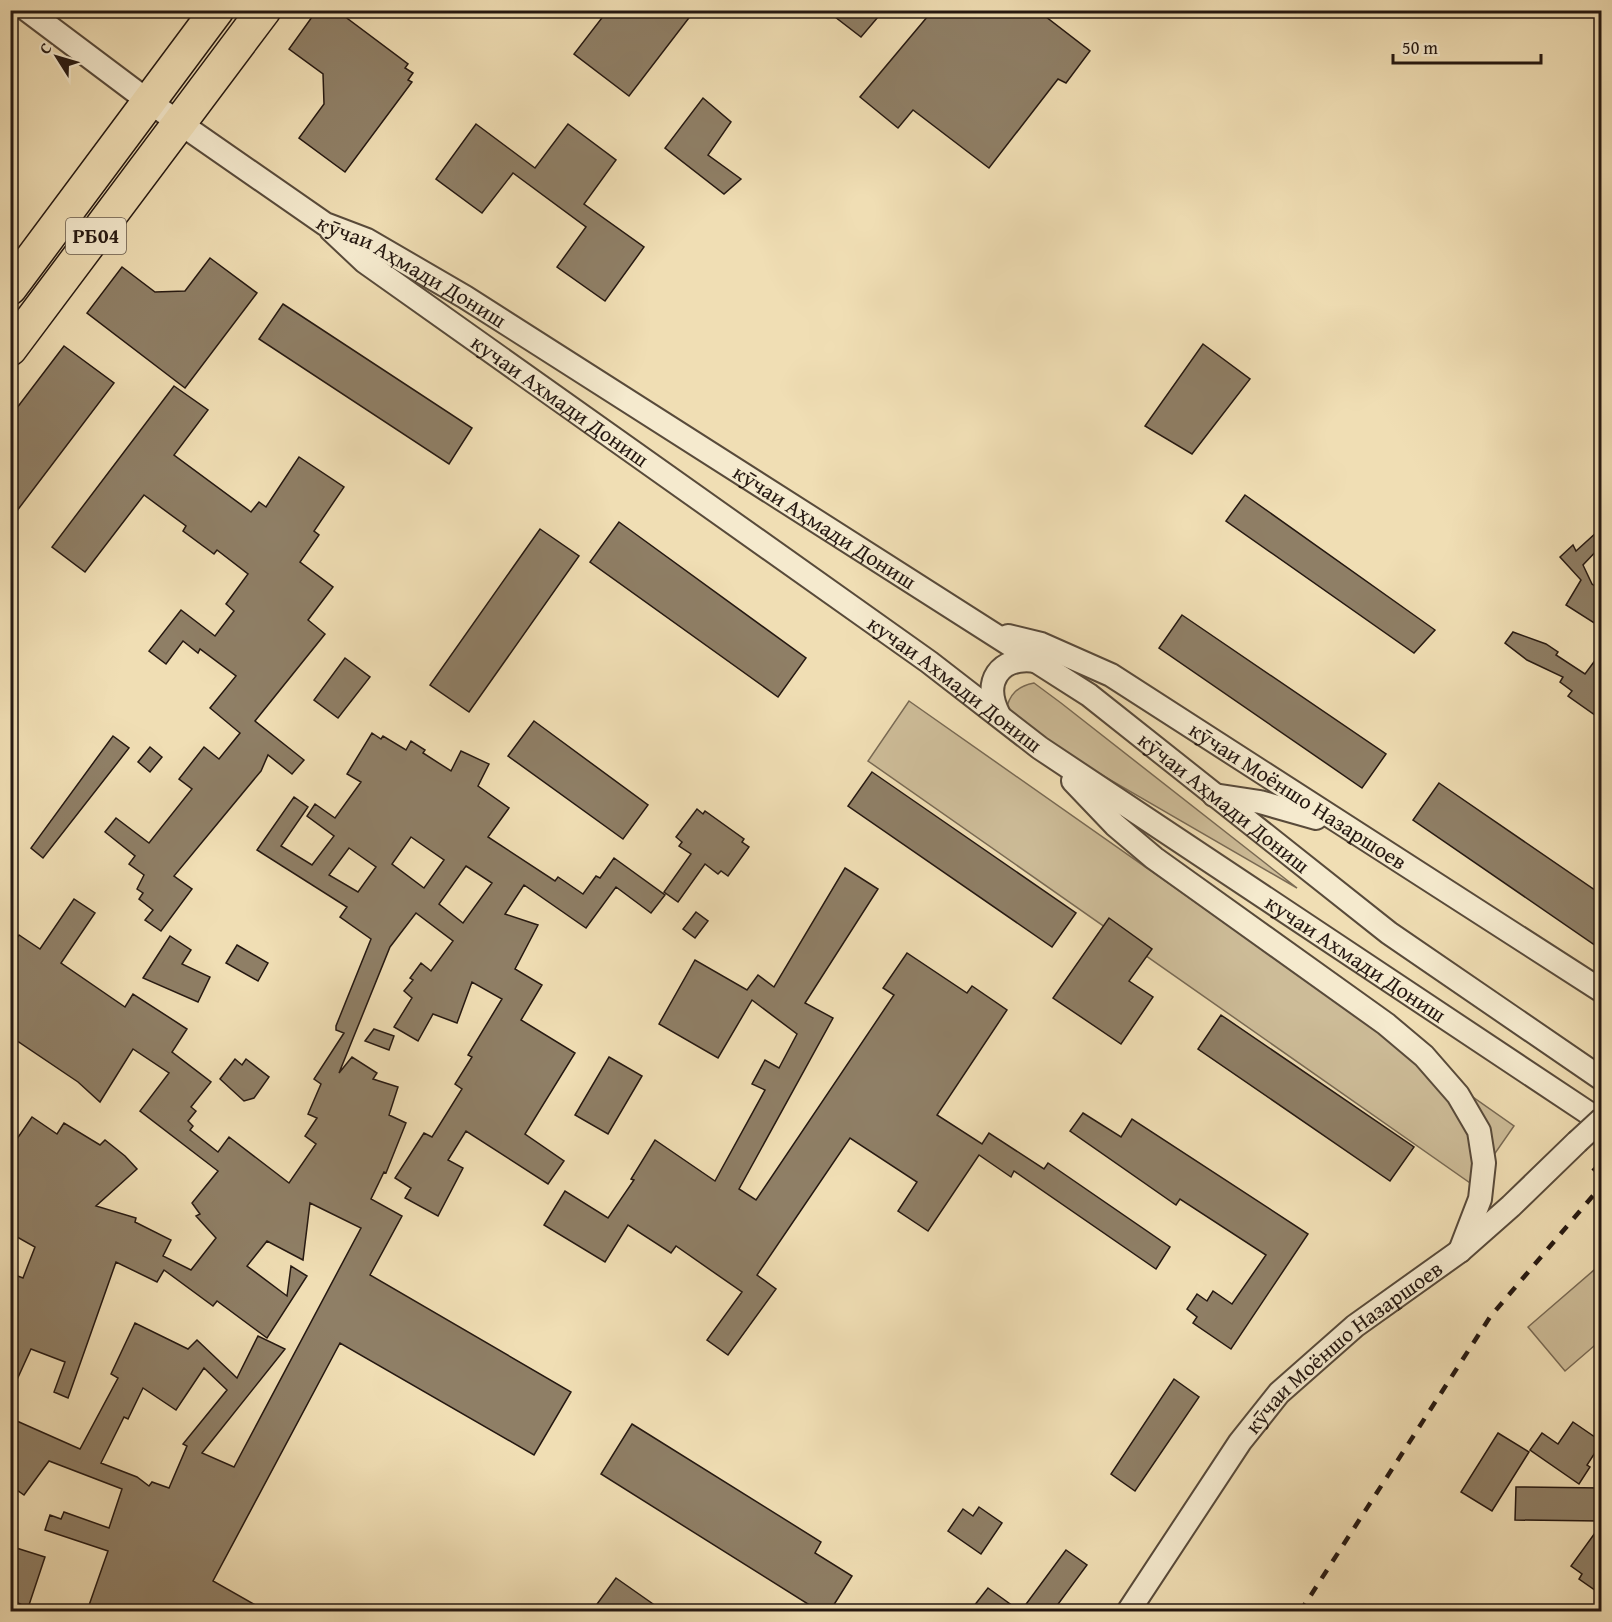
<svg xmlns="http://www.w3.org/2000/svg" width="1612" height="1622" font-family="'Gentium Book Plus',serif">
<style>
.grass{fill:#cdbc98;stroke:#796a54;stroke-width:1.5}
.building{fill:#8f7f66;stroke:#251811;stroke-width:1.5;fill-rule:evenodd}
.lines{fill:none;stroke-linecap:round;stroke-linejoin:round}
.minor-casing{stroke:#584a3a;stroke-width:26}
.highway-casing{stroke:#251811;stroke-width:36}
.minor{stroke:#f5eace;stroke-width:22}
.highway{stroke:#f0deb4;stroke-width:33}
.rail{stroke:#251811;stroke-width:4.5;stroke-dasharray:10 10;stroke-linecap:butt}
.minor-bridge-casing{stroke:#584a3a;stroke-width:26;stroke-linecap:butt}
.minor-bridge{stroke:#f5eace;stroke-width:22}
.labels{text-anchor:middle;stroke-width:6;stroke-linejoin:round;paint-order:stroke}
.shield{fill:#f5eace;stroke:#63574a;stroke-width:1.5}
.shield-label{font-size:21px;font-weight:bold;fill:#251811}
.street-label{font-size:22px;fill:#251811;stroke:#f5eace}
</style>
<rect width="100%" height="100%" fill="#f0deb4"/>
<filter id="stains"><feTurbulence type="fractalNoise" baseFrequency=".00333" numOctaves="4"/><feColorMatrix values="0 0 0 0 .2 0 0 0 0 .09 0 0 0 0 .02 0 0 0 .5 -.17"/></filter>
<radialGradient id="worn" r=".72"><stop offset=".6" stop-color="#630" stop-opacity="0"/><stop offset="1" stop-color="#630" stop-opacity=".3"/></radialGradient>
<g class="grass">
<path d="M1034 683 1061 703 1297 888 1038 738 1006 711C1009 694 1018 686 1034 683Z"/>
<polygon points="909,701 1514,1126 1473,1185 868,761"/>
<polygon points="1601,1264 1601,1340 1565,1371 1528,1327"/>
</g>
<g class="building">
<polygon points="317,10 336,10 408,64 405,68 413,73 408,80 412,82 345,172 299,138 324,104 323,74 289,49"/>
<polygon points="608,10 695,10 629,96 574,54"/>
<polygon points="826,10 884,10 861,37"/>
<polygon points="933,10 1037,10 1090,51 1066,83 1058,79 989,168 913,110 898,128 860,97"/>
<polygon points="703,98 731,122 708,155 741,179 724,194 665,148"/>
<polygon points="476,124 535,168 568,124 616,160 584,204 644,247 605,301 557,267 586,227 513,173 482,213 436,179"/>
<polygon points="210,258 257,293 185,388 87,313 122,267 155,292 185,291"/>
<polygon points="283,304 472,428 449,464 259,339"/>
<polygon points="1203,344 1250,379 1192,454 1145,426"/>
<polygon points="64,346 114,383 10,520 10,417"/>
<polygon points="174,386 208,410 174,455 251,512 259,502 266,507 299,457 344,487 314,531 319,535 300,562 333,587 308,620 325,634 255,721 304,760 292,774 268,755 261,771 174,876 192,889 161,931 145,920 153,910 139,899 143,893 137,889 144,875 129,864 135,856 105,832 116,818 149,843 192,789 179,779 204,747 219,759 240,733 210,708 236,676 200,649 198,653 183,641 166,664 149,651 181,610 215,636 234,611 226,604 248,574 217,550 214,554 183,531 186,526 144,495 85,572 52,547"/>
<polygon points="1245,495 1435,630 1414,653 1226,521"/>
<polygon points="619,522 806,658 778,697 590,562"/>
<polygon points="540,529 579,556 469,712 430,685"/>
<polygon points="1598,531 1602,535 1602,545 1583,565 1592,584 1602,591 1602,628 1566,605 1581,580 1560,557 1573,545 1576,551"/>
<polygon points="1182,615 1386,754 1362,788 1159,648"/>
<polygon points="1513,632 1546,644 1558,652 1556,655 1585,674 1602,651 1602,720 1568,696 1572,691 1560,682 1563,677 1527,660 1505,643"/>
<polygon points="345,658 370,677 338,718 314,700"/>
<polygon points="534,721 648,805 623,839 508,756"/>
<path d="M372 733 381 739 383 736 406 750 411 741 425 750 423 753 451 771 461 751 489 764 478 786 509 808 488 837 555 881 558 877 583 894 596 876 600 878 614 858 665 895 651 913 616 887 586 928 524 885 505 914 538 925 515 969 542 985 521 1020 575 1053 525 1134 564 1161 548 1184 466 1131 448 1160 463 1168 438 1216 405 1198 411 1188 395 1178 424 1133 432 1137 462 1089 455 1084 472 1057 468 1055 502 999 472 982 457 1023 433 1014 418 1041 394 1027 412 998 404 991 413 980 410 978 421 963 431 971 453 941 416 913 390 947 339 1073 352 1057 377 1073 373 1079 398 1087 389 1115 406 1123 386 1173 384 1172 371 1199 402 1216 370 1275 571 1392 534 1455 340 1343 213 1581 266 1611H87L108 1551 45 1530 50 1515 61 1519 64 1512 109 1528 122 1489 49 1461 24 1495 10 1485V1418L80 1449 118 1378 111 1374 135 1323 188 1349 197 1340 237 1378 258 1336 285 1349 202 1453 234 1467 361 1228 310 1203 303 1260 267 1241 247 1266 287 1296 291 1266 307 1276 267 1338 217 1301 213 1306 164 1270 157 1282 116 1262 68 1398 54 1392 65 1362 31 1349 10 1395V1273L23 1278 35 1247 10 1233V1149L32 1117 57 1134 64 1123 100 1145 105 1140 125 1156 137 1169 96 1206 136 1218 135 1222 171 1240 163 1256 191 1270 216 1238 196 1216 200 1214 192 1203 218 1171 140 1111 169 1073 133 1049 100 1102 78 1082 10 1036V948L19 935 40 949 74 899 95 913 61 963 125 1007 133 994 187 1029 172 1052 211 1082 191 1107 196 1111 188 1121 193 1126 190 1130 218 1152 229 1137 289 1183 316 1144 305 1136 317 1118 308 1114 321 1084 314 1079 344 1033 336 1030V1026L371 939 340 917 347 907 257 850 294 797 308 807 281 846 312 865 334 836 307 816 315 804 335 818 361 782 347 774ZM411 837 444 860 424 888 392 864ZM349 848 376 867 358 892 329 875ZM466 866 492 883 463 923 439 904ZM204 1368 227 1390 183 1444 187 1446 169 1488 152 1482 149 1486 137 1477 101 1463 124 1417 128 1419 143 1388 176 1410Z"/>
<polygon points="113,736 129,748 43,858 31,848"/>
<polygon points="150,747 162,757 150,772 138,762"/>
<polygon points="872,772 1076,913 1052,947 848,806"/>
<polygon points="1439,783 1602,895 1602,950 1413,820"/>
<polygon points="697,809 703,814 705,811 744,839 742,842 749,847 728,876 721,871 718,874 705,864 678,902 664,892 691,854 679,846 682,842 676,837"/>
<polygon points="845,868 878,889 805,1003 833,1018 739,1189 756,1200 894,995 883,988 907,953 967,993 972,986 1007,1010 937,1115 982,1144 989,1133 1044,1169 1048,1163 1170,1247 1156,1269 1014,1171 1011,1177 979,1155 928,1231 898,1211 917,1182 850,1138 757,1275 776,1289 728,1355 707,1340 742,1292 676,1246 671,1253 628,1225 605,1262 544,1225 565,1191 608,1218 634,1180 631,1179 655,1140 715,1181 765,1090 752,1084 765,1060 779,1068 797,1034 752,1000 718,1058 659,1024 695,960 747,990 758,975 774,987"/>
<polygon points="696,912 708,921 695,938 683,929"/>
<polygon points="1109,918 1152,949 1129,981 1153,997 1121,1044 1053,998"/>
<polygon points="170,936 191,950 182,964 210,977 198,1002 143,978"/>
<polygon points="237,945 268,963 258,981 226,963"/>
<polygon points="1221,1015 1414,1147 1390,1181 1198,1049"/>
<polygon points="374,1029 394,1036 389,1050 365,1041"/>
<polygon points="609,1057 642,1076 608,1134 575,1115"/>
<polygon points="235,1059 242,1065 246,1059 269,1077 254,1098 244,1101 220,1079"/>
<polygon points="1083,1113 1121,1137 1132,1119 1308,1234 1231,1349 1193,1323 1197,1317 1187,1309 1197,1294 1207,1301 1213,1291 1232,1304 1266,1255 1180,1199 1176,1205 1070,1131"/>
<polygon points="1174,1379 1199,1397 1135,1491 1111,1474"/>
<polygon points="1573,1422 1602,1442 1587,1465 1590,1467 1579,1484 1530,1450 1542,1433 1558,1444"/>
<polygon points="632,1424 821,1542 815,1553 852,1576 830,1611 819,1611 601,1474"/>
<polygon points="1498,1433 1529,1452 1492,1511 1461,1492"/>
<polygon points="1516,1487 1601,1488 1600,1521 1515,1520"/>
<polygon points="979,1507 1002,1523 981,1554 948,1531 963,1509 973,1516"/>
<polygon points="1600,1526 1600,1535 1602,1534 1602,1595 1579,1579 1582,1574 1571,1566"/>
<polygon points="10,1546 45,1557 28,1608 10,1599"/>
<polygon points="1066,1550 1087,1565 1053,1611 1021,1611"/>
<polygon points="616,1578 663,1611 592,1611"/>
<polygon points="988,1588 1020,1611 970,1611"/>
</g>
<g class="lines">
<defs>
<g id="minor">
<path id="s1" d="M27 10 148 101 325 224 367 240 465 297 1089 695 1389 933 1602 1079"/>
<path id="s2" d="M331 230 365 262 929 662 1040 748 1602 1122"/>
<path id="s3" d="M1008 636 1041 644 1111 675 1602 991"/>
<path d="M999 715C982 682 999 656 1036 661"/>
<polyline points="1073,781 1115,825 1154,858 1386,1024 1424,1056 1458,1095 1479,1131 1484,1163 1480,1199 1460,1251"/>
<polyline points="1214,795 1260,802 1316,818"/>
<path id="s4" d="M1128 1612 1240 1442 1279 1393 1355 1326 1460 1251 1511 1206 1577 1142"/>
</g>
<g id="highway">
<polyline points="10,288 217,10"/>
<polyline points="10,349 264,10"/>
</g>
</defs>
<use href="#minor" class="minor-casing"/>
<use href="#highway" class="highway-casing"/>
<use href="#minor" class="minor"/>
<use href="#highway" class="highway"/>
<g class="rail">
<polyline points="1593,1171 1602,1162"/>
<polyline points="1300,1612 1490,1317 1602,1185"/>
</g>
<defs>
<polyline id="minor-bridge" points="1577,1142 1602,1119"/>
</defs>
<use href="#minor-bridge" class="minor-bridge-casing"/>
<use href="#minor-bridge" class="minor-bridge"/>
</g>
<g class="labels">
<rect class="shield" x="66" y="218" width="60" height="36" rx="4.5"/>
<g class="shield-label">
<text x="96" y="243">РБ04</text>
</g>
<g class="street-label">
<text dy="8" stroke="none"><textPath href="#s1" startOffset="466">кӯчаи Аҳмади Дониш</textPath></text>
<text dy="8" stroke="none"><textPath href="#s2" startOffset="286">кучаи Ахмади Дониш</textPath></text>
<text dy="8" stroke="none"><textPath href="#s1" startOffset="952">кӯчаи Аҳмади Дониш</textPath></text>
<text dy="8" stroke="none"><textPath href="#s2" startOffset="772">кучаи Ахмади Дониш</textPath></text>
<text dy="8" stroke="none"><textPath href="#s3" startOffset="333">кӯчаи Моёншо Назаршоев</textPath></text>
<text dy="8" stroke="none"><textPath href="#s1" startOffset="1438">кӯчаи Аҳмади Дониш</textPath></text>
<text dy="8" stroke="none"><textPath href="#s2" startOffset="1258">кучаи Ахмади Дониш</textPath></text>
<text dy="8" stroke="none"><textPath href="#s4" startOffset="345">кӯчаи Моёншо Назаршоев</textPath></text>
</g>
</g>
<rect width="1612" height="1622" fill="none" stroke="#f0deb4" stroke-width="36"/>
<rect x="12" y="12" width="1588" height="1598" fill="none" stroke="#251811" stroke-width="3"/>
<rect x="18" y="18" width="1576" height="1586" fill="none" stroke="#251811" stroke-width="1.5"/>
<g transform="translate(57 57) rotate(307)" stroke="#f5eace" stroke-width="4.5" paint-order="stroke">
<path d="M0-4.5L10 22L0 15L-10 22Z" fill="#251811"/>
<text y="-9" font-size="16" font-weight="bold" text-anchor="middle" fill="#251811">С</text>
</g>
<path d="M1393 54v9h148v-9" fill="none" stroke="#251811" stroke-width="3"/>
<text x="1402" y="54" font-size="18" fill="#251811" stroke="#f5eace" stroke-width="4.5" paint-order="stroke">50 m</text>
<rect width="100%" height="100%" filter="url(#stains)"/>
<rect width="100%" height="100%" fill="url(#worn)"/>
</svg>
